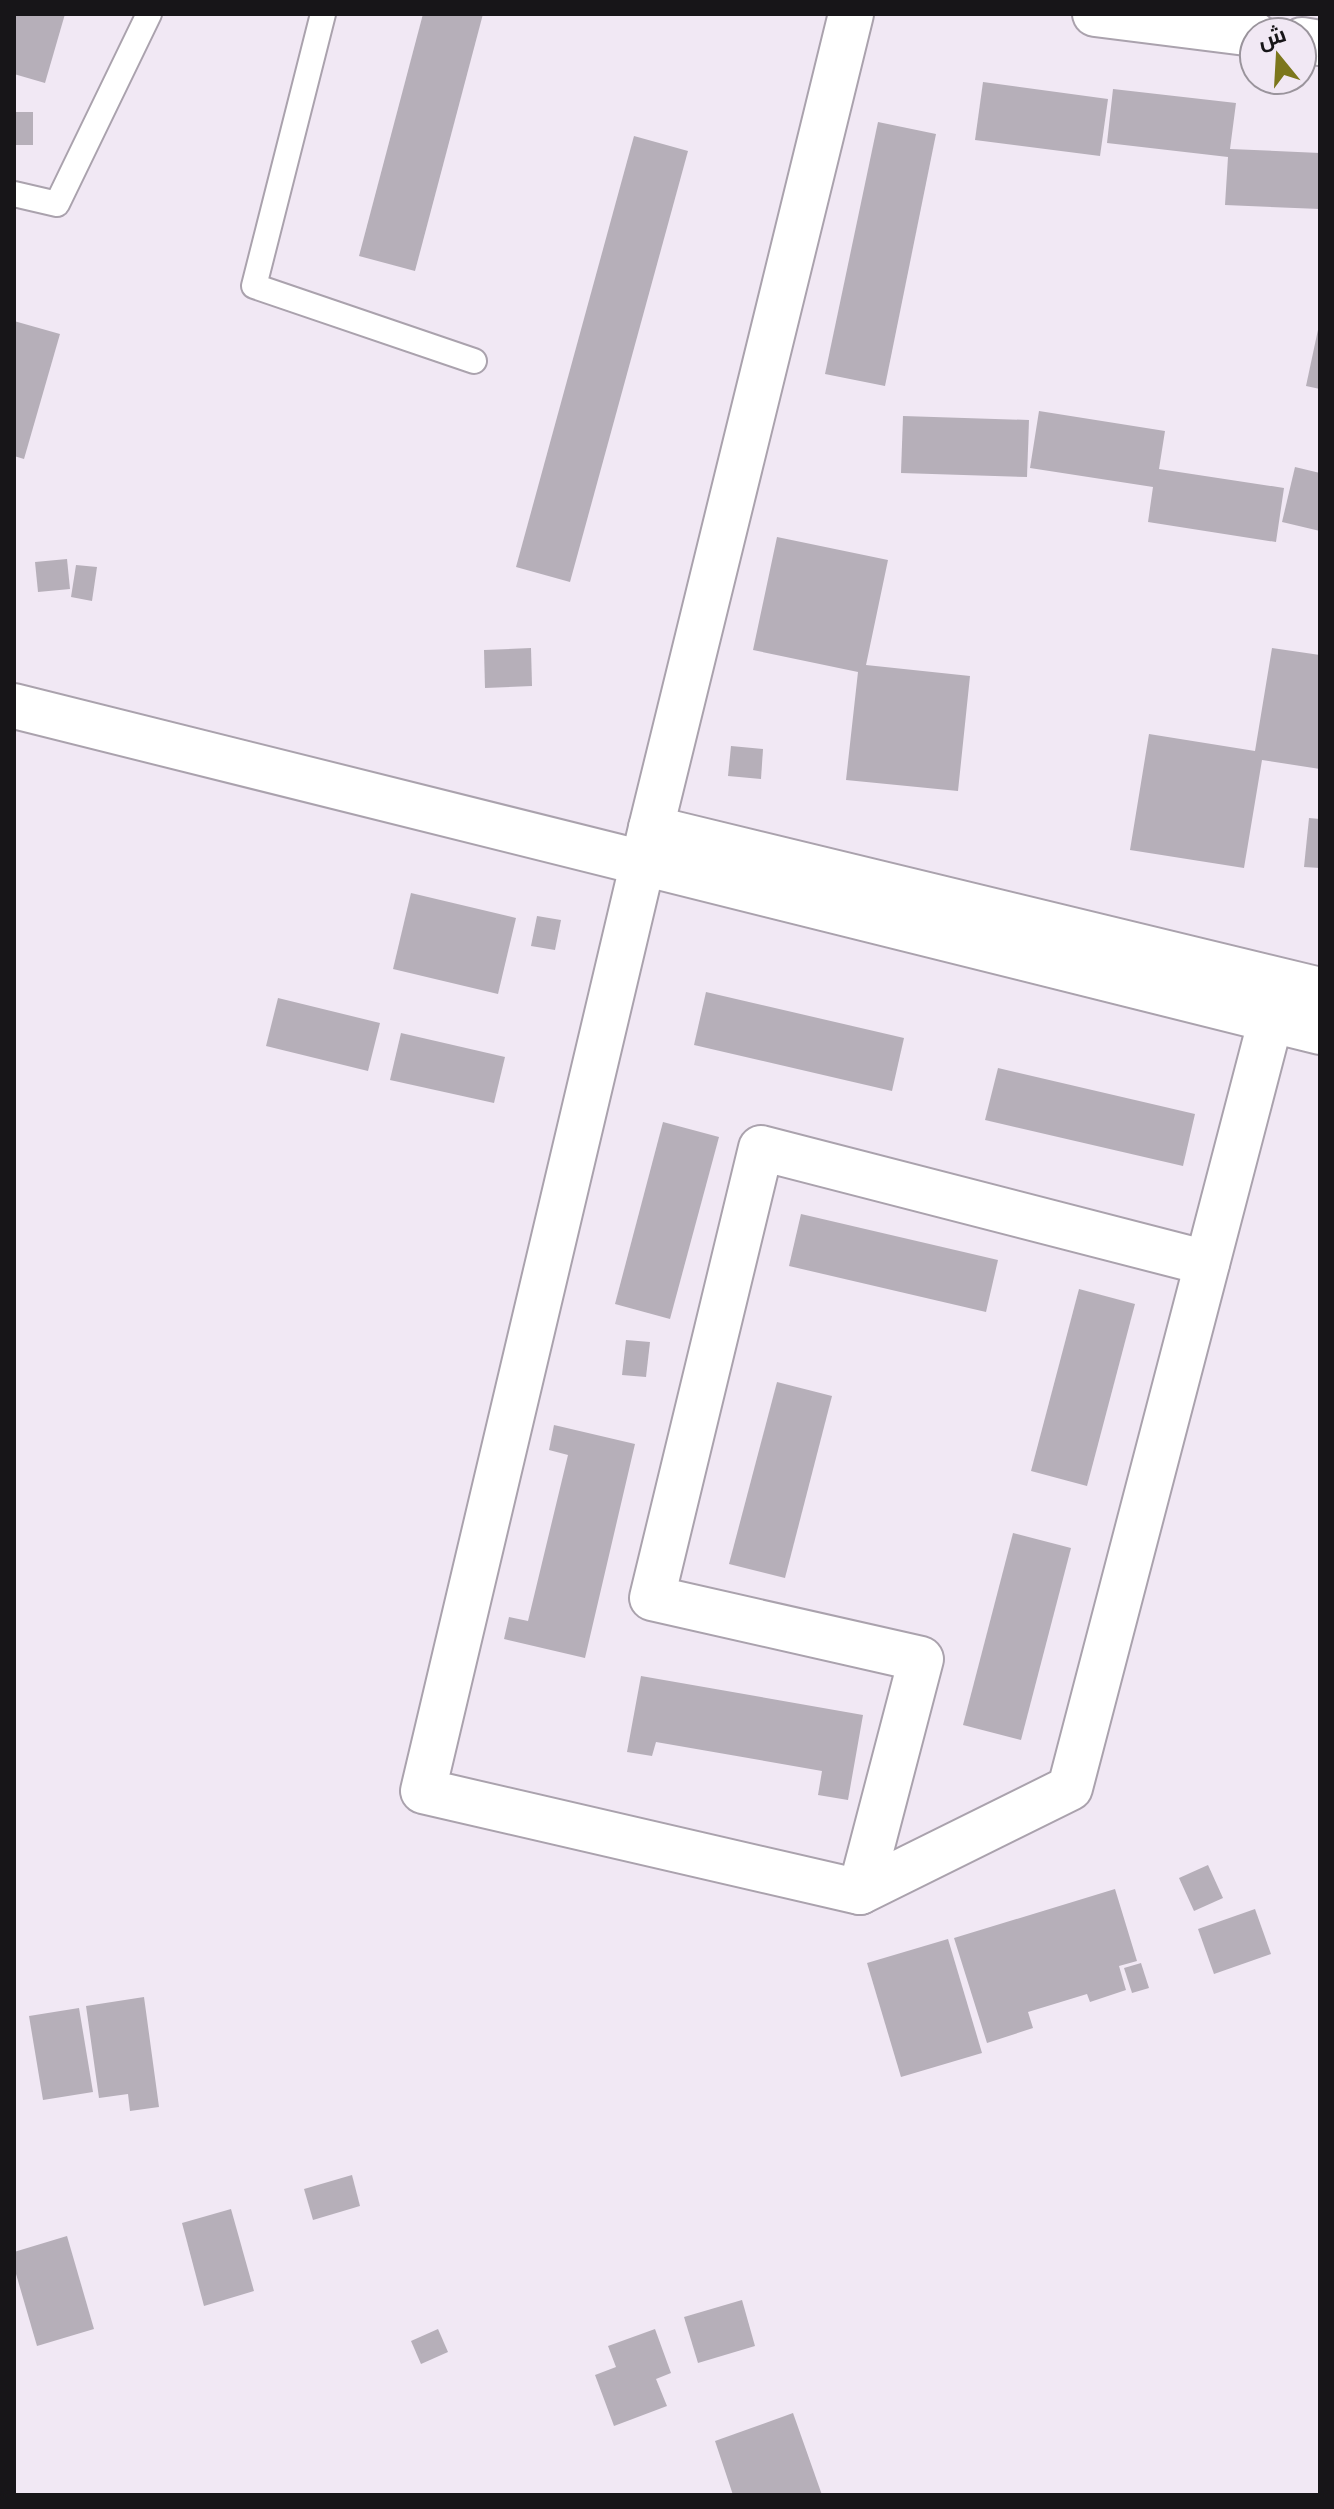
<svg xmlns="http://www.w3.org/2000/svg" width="1334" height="2509" font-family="Roboto,Cairo,sans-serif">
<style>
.building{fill:#b6afb9}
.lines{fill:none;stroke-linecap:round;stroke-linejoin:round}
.service-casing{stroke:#aaa2ad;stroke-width:28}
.minor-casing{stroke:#aaa2ad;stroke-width:48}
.tertiary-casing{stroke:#aaa2ad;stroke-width:48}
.service{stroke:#fff;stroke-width:24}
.minor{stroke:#fff;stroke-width:44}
.tertiary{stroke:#fff;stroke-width:44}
</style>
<rect width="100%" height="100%" fill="#f1e8f4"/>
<g class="building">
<polygon points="14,14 65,14 45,83 14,74"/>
<polygon points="423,14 483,14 415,271 359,256"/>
<polygon points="983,82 1108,99 1100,156 975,140"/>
<polygon points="1113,89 1236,103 1230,149 1320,153 1320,209 1225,205 1228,157 1107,143"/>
<rect x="14" y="112" width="19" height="33"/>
<polygon points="878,122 936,134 885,386 825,374"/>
<polygon points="634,136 688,151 570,582 516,567"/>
<polygon points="14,321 60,334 24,459 14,456"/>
<polygon points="1319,325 1320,325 1320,389 1306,386"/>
<polygon points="1039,411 1165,431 1159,469 1284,488 1276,542 1148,522 1153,487 1030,468"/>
<polygon points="903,416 1029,420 1027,477 901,473"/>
<polygon points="1295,467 1320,473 1320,531 1282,522"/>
<polygon points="777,537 888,560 866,665 970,676 958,791 846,780 858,672 753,650"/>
<polygon points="67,559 70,589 38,592 35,562"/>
<polygon points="76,565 97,567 92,601 71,597"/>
<polygon points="531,648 532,686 485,688 484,650"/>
<polygon points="1272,648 1320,655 1320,769 1262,760 1244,868 1130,850 1149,734 1255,751"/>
<polygon points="731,746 763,749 761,779 728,776"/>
<polygon points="1309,818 1320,819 1320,868 1304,867"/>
<polygon points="411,893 516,918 498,994 393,969"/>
<polygon points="537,916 561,920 555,950 531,946"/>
<polygon points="706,992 904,1038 892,1091 694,1045"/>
<polygon points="278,998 380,1023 368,1071 266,1046"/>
<polygon points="401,1033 505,1057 494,1103 390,1080"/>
<polygon points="998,1068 1195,1114 1183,1166 985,1120"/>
<polygon points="663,1122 719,1137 670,1319 615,1304"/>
<polygon points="801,1214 998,1260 986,1312 789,1266"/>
<polygon points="1079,1289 1135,1304 1087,1486 1031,1471"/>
<polygon points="626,1340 650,1342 646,1377 622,1375"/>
<polygon points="777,1382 832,1396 785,1578 729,1564"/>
<polygon points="554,1425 635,1444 585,1658 504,1639 509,1617 528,1621 568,1455 549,1450"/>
<polygon points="1013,1533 1071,1548 1021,1740 963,1725"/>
<polygon points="641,1676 863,1715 848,1800 818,1795 822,1771 656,1742 652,1756 627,1752"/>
<polygon points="1208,1865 1223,1898 1194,1911 1179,1878"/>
<polygon points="1115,1889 1137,1961 1119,1966 1126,1990 1090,2002 1087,1994 1028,2012 1033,2028 987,2043 954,1938"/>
<polygon points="1255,1909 1271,1954 1214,1974 1198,1929"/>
<polygon points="948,1939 982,2053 901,2077 867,1963"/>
<polygon points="1141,1963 1149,1988 1132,1993 1124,1968"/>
<polygon points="144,1997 159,2107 130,2111 128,2094 99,2098 86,2006"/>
<polygon points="79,2008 93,2092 43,2100 29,2016"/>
<polygon points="352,2175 360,2206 313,2220 304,2189"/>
<polygon points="231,2209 254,2291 204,2306 182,2223"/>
<polygon points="67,2236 94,2329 37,2346 14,2267 14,2252"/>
<polygon points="742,2300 755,2346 698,2363 684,2317"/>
<polygon points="438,2329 448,2352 421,2364 411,2341"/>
<polygon points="655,2329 671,2373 656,2379 667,2406 614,2426 595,2375 616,2367 608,2346"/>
<polygon points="793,2413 822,2495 733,2495 715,2441"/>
</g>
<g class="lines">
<defs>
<g id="service">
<polyline points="323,14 254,286 474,361"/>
<polyline points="14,194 57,204 149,14"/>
</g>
<g id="minor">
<polyline points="851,14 651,828 423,1791 860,1892 1070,1788 1271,1019"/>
<polyline points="1095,14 1254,34"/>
<polyline points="1302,40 1320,43"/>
<polyline points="860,1892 921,1659 652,1598 761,1148 1207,1263"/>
</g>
<g id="tertiary">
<polyline points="14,706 1320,1032"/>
<polyline points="651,828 1320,990"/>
</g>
</defs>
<use href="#service" class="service-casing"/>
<use href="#minor" class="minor-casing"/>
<use href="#tertiary" class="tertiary-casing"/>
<use href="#service" class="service"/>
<use href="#minor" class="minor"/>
<use href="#tertiary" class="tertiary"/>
</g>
<rect width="1334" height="2509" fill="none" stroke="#171518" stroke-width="32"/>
<g transform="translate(1278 56) rotate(342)"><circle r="38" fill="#f1e8f4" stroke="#9a949c" stroke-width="2"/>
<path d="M0-6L14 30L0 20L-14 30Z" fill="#7c771c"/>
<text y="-12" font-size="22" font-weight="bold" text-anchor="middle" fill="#171518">ش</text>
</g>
</svg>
